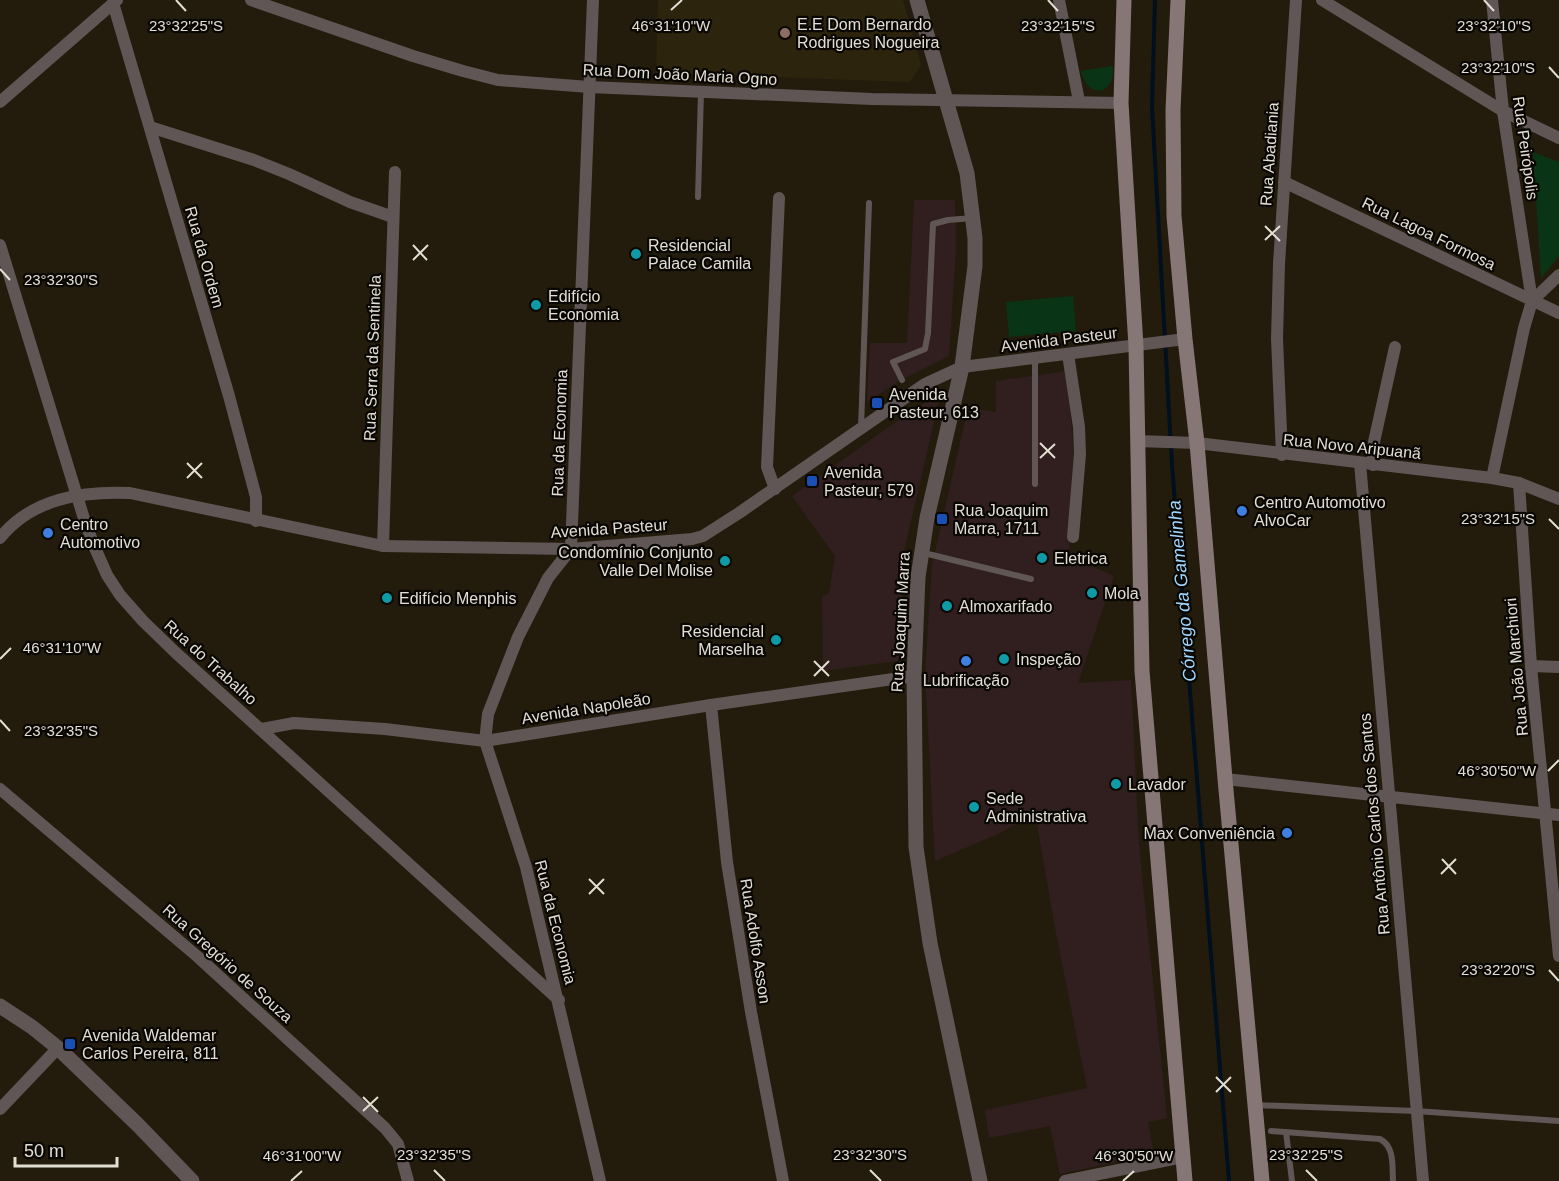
<svg xmlns="http://www.w3.org/2000/svg" width="1559" height="1181" font-family="Helvetica,sans-serif">
<style>
.built{fill:#2d240d}
.industrial{fill:#311e1f}
.green{fill:#093415}
.lines{fill:none;stroke-linecap:round;stroke-linejoin:round}
.stream{stroke:#00101e;stroke-width:4}
.service{stroke:#605655;stroke-width:6}
.minor{stroke:#605655;stroke-width:12}
.tertiary{stroke:#605655;stroke-width:15}
.secondary{stroke:#867675;stroke-width:15}
.ticks{fill:none;stroke:#e3ded4;stroke-width:2}
.education-dot{fill:#8d6e63;stroke:#090703;stroke-width:2}
.culture-dot{fill:#0f9aa8;stroke:#090703;stroke-width:2}
.transit-dot{fill:#1a4fb4;stroke:#090703;stroke-width:2}
.shop-dot{fill:#3f7fe0;stroke:#090703;stroke-width:2}
.labels{text-anchor:middle;stroke-width:4.5;stroke-linejoin:round;paint-order:stroke}
.poi-label{font-size:16px;fill:#e3ded4;stroke:#090703;text-anchor:start}
.street-label{font-size:16px;fill:#e3ded4;stroke:#090703}
.water-label{font-size:18px;font-style:italic;fill:#a0d6fe;stroke:#090703}
.ticks-label{font-size:15px;text-anchor:middle;fill:#e3ded4;stroke:#090703;stroke-width:4.5;stroke-linejoin:round;paint-order:stroke}
</style>
<rect width="100%" height="100%" fill="#231c0c"/>
<polygon class="built" points="658,0 903,0 921,65 910,82 656,73"/>
<g class="industrial">
<polygon points="914,200 955,200 956,250 949,356 901,380 867,402 870,343 907,343"/>
<polygon points="1067,371 1074,459 1069,556 1114,576 1078,683 1131,680 1139,846 1167,1118 1148,1122 1154,1154 1060,1174 1050,1126 989,1138 985,1110 1087,1088 1055,928 1035,813 998,834 935,861 925,674 932,565 968,408 996,412 996,381"/>
<polygon points="940,396 902,560 901,655 897,661 823,671 822,597 829,593 835,556 792,496 917,407"/>
</g>
<g class="green">
<path d="M1113 66C1113 71 1113 76 1111 81 1102 100 1084 88 1081 71Z"/>
<polygon points="1533,152 1559,162 1559,256 1541,278"/>
<polygon points="1073,296 1076,331 1009,337 1006,302"/>
</g>
<g class="lines">
<polyline class="stream" points="1155,0 1152,107 1172,465 1229,1181"/>
<g class="service">
<polyline points="698,197 701,92"/>
<polyline points="902,380 893,362 925,349 928,333 933,224 948,220 973,218"/>
<polyline points="861,428 869,203"/>
<polyline points="1035,484 1035,358"/>
<polyline points="924,553 1031,579"/>
<polyline points="1255,1105 1416,1111 1559,1121"/>
<path d="M1271 1131 1380 1139C1395 1147 1392 1166 1393 1181"/>
<polyline points="1286,1132 1292,1181"/>
</g>
<g class="minor">
<polyline points="251,0 413,56 463,71 498,80 589,87 872,99 1121,103"/>
<polyline points="593,0 571,549 548,578 518,637 488,714 485,741 526,867 600,1181"/>
<polyline points="1059,0 1079,101"/>
<polyline points="1322,0 1503,111 1559,138"/>
<polyline points="1492,0 1503,111 1532,301 1524,328 1492,478"/>
<polyline points="113,3 229,396 256,497 256,521"/>
<polyline points="0,102 117,0"/>
<polyline points="150,127 254,160 289,174 350,202 393,217"/>
<polyline points="1284,182 1559,313"/>
<polyline points="0,245 85,522 95,548 107,575 120,595 143,621 175,652 559,1000"/>
<polyline points="1532,301 1559,275"/>
<polyline points="1068,354 1079,427 1080,454 1073,537"/>
<polyline points="1137,441 1197,443 1492,478 1519,483 1559,499"/>
<polyline points="1282,455 1277,339 1279,264 1296,0"/>
<polyline points="1360,463 1423,1181"/>
<polyline points="1373,465 1374,442 1395,347"/>
<polyline points="1519,483 1531,666 1559,956"/>
<polyline points="775,489 767,467 779,198"/>
<path d="M0 538C32 498 83 491 130 493L383 546 571 549 692 539 703 536 739 513 925 384 962 367 1185 339"/>
<polyline points="383,546 395,172"/>
<polyline points="1531,666 1559,667"/>
<polyline points="711,705 727,862 751,1012 783,1181"/>
<polyline points="262,729 294,723 385,729 485,741 711,705 914,676"/>
<polyline points="1225,779 1559,815"/>
<polyline points="0,789 198,957 385,1128 398,1144 408,1181"/>
<polyline points="0,1109 58,1048"/>
<polyline points="1065,1181 1183,1157"/>
</g>
<g class="tertiary">
<polyline points="917,0 967,173 975,238 975,266 962,367 927,518 918,577 914,676 916,847 930,943 980,1181"/>
<polyline points="0,1006 32,1027 58,1048 138,1125 192,1181"/>
</g>
<g class="secondary">
<polyline points="1124,0 1121,103 1136,346 1142,671 1185,1181"/>
<polyline points="1178,0 1173,110 1174,216 1185,339 1197,443 1225,779 1262,1181"/>
</g>
</g>
<path class="ticks" d="M176 0 186 11M1048 0 1058 11M1484 0 1494 11M671 10 682 0M1549 67 1559 78M1265 226 1280 241M1265 240 1280 226M413 245 427 260M413 260 428 245M0 269 10 280M1040 443 1055 458M1040 458 1055 444M187 463 202 478M187 478 202 463M1549 519 1559 529M0 659 11 648M814 661 829 676M814 676 829 661M0 720 10 731M1548 771 1559 760M1442 859 1456 874M1441 874 1456 859M589 879 604 894M589 894 604 879M1549 970 1559 981M1216 1077 1231 1092M1216 1092 1231 1077M363 1097 378 1112M363 1111 378 1097M434 1170 445 1181M870 1170 881 1181M1306 1170 1317 1181M291 1181 302 1171M1123 1181 1134 1171"/>
<circle class="education-dot" cx="785" cy="33" r="6"/>
<g class="culture-dot">
<circle cx="636" cy="254" r="6"/>
<circle cx="536" cy="305" r="6"/>
<circle cx="1042" cy="558" r="6"/>
<circle cx="725" cy="561" r="6"/>
<circle cx="1092" cy="593" r="6"/>
<circle cx="387" cy="598" r="6"/>
<circle cx="947" cy="606" r="6"/>
<circle cx="776" cy="640" r="6"/>
<circle cx="1004" cy="659" r="6"/>
<circle cx="1116" cy="784" r="6"/>
<circle cx="974" cy="807" r="6"/>
</g>
<g class="transit-dot">
<rect x="871" y="397" width="12" height="12" rx="3"/>
<rect x="806" y="475" width="12" height="12" rx="3"/>
<rect x="936" y="513" width="12" height="12" rx="3"/>
<rect x="64" y="1038" width="12" height="12" rx="3"/>
</g>
<g class="shop-dot">
<circle cx="1242" cy="511" r="6"/>
<circle cx="48" cy="533" r="6"/>
<circle cx="966" cy="661" r="6"/>
<circle cx="1287" cy="833" r="6"/>
</g>
<g class="labels">
<g class="poi-label">
<text x="797" y="30">E.E Dom Bernardo<tspan x="797" dy="18">Rodrigues Nogueira</tspan></text>
<text x="648" y="251">Residencial<tspan x="648" dy="18">Palace Camila</tspan></text>
<text x="548" y="302">Edifício<tspan x="548" dy="18">Economia</tspan></text>
<text x="889" y="400">Avenida<tspan x="889" dy="18">Pasteur, 613</tspan></text>
<text x="824" y="478">Avenida<tspan x="824" dy="18">Pasteur, 579</tspan></text>
<text x="1254" y="508">Centro Automotivo<tspan x="1254" dy="18">AlvoCar</tspan></text>
<text x="954" y="516">Rua Joaquim<tspan x="954" dy="18">Marra, 1711</tspan></text>
<text x="60" y="530">Centro<tspan x="60" dy="18">Automotivo</tspan></text>
<text x="713" y="558" text-anchor="end">Condomínio Conjunto<tspan x="713" dy="18">Valle Del Molise</tspan></text>
<text x="1054" y="564">Eletrica</text>
<text x="1104" y="599">Mola</text>
<text x="399" y="604">Edifício Menphis</text>
<text x="959" y="612">Almoxarifado</text>
<text x="764" y="637" text-anchor="end">Residencial<tspan x="764" dy="18">Marselha</tspan></text>
<text x="1016" y="665">Inspeção</text>
<text x="966" y="686" text-anchor="middle">Lubrificação</text>
<text x="1128" y="790">Lavador</text>
<text x="986" y="804">Sede<tspan x="986" dy="18">Administrativa</tspan></text>
<text x="1275" y="839" text-anchor="end">Max Conveniência</text>
<text x="82" y="1041">Avenida Waldemar<tspan x="82" dy="18">Carlos Pereira, 811</tspan></text>
</g>
<g class="street-label">
<text transform="translate(680 74) rotate(3)" y="6">Rua Dom João Maria Ogno</text>
<text transform="translate(1526 148) rotate(82)" y="6">Rua Peirópolis</text>
<text transform="translate(1269 154) rotate(-86)" y="6">Rua Abadiania</text>
<text transform="translate(1429 233) rotate(26)" y="6">Rua Lagoa Formosa</text>
<text transform="translate(205 257) rotate(74)" y="6">Rua da Ordem</text>
<text transform="translate(1059 339) rotate(-7)" y="6">Avenida Pasteur</text>
<text transform="translate(372 358) rotate(-88)" y="6">Rua Serra da Sentinela</text>
<text transform="translate(559 433) rotate(-88)" y="6">Rua da Economia</text>
<text transform="translate(1352 446) rotate(6)" y="6">Rua Novo Aripuanã</text>
<text transform="translate(609 528) rotate(-4)" y="6">Avenida Pasteur</text>
<text transform="translate(900 622) rotate(-87)" y="6">Rua Joaquim Marra</text>
<text transform="translate(211 662) rotate(42)" y="6">Rua do Trabalho</text>
<text transform="translate(1516 667) rotate(-95)" y="6">Rua João Marchiori</text>
<text transform="translate(586 708) rotate(-9)" y="6">Avenida Napoleão</text>
<text transform="translate(1374 824) rotate(-95)" y="6">Rua Antônio Carlos dos Santos</text>
<text transform="translate(556 922) rotate(76)" y="6">Rua da Economia</text>
<text transform="translate(756 941) rotate(81)" y="6">Rua Adolfo Asson</text>
<text transform="translate(228 963) rotate(42)" y="6">Rua Gregório de Souza</text>
</g>
<g class="water-label">
<text transform="translate(1182 591) rotate(-95)" y="6">Córrego da Gamelinha</text>
</g>
</g>
<g class="ticks-label">
<text x="671" y="31">46°31'10"W</text>
<text x="186" y="31">23°32'25"S</text>
<text x="1058" y="31">23°32'15"S</text>
<text x="1494" y="31">23°32'10"S</text>
<text x="1498" y="73">23°32'10"S</text>
<text x="61" y="285">23°32'30"S</text>
<text x="1498" y="524">23°32'15"S</text>
<text x="62" y="653">46°31'10"W</text>
<text x="61" y="736">23°32'35"S</text>
<text x="1497" y="776">46°30'50"W</text>
<text x="1498" y="975">23°32'20"S</text>
<text x="434" y="1160">23°32'35"S</text>
<text x="870" y="1160">23°32'30"S</text>
<text x="1306" y="1160">23°32'25"S</text>
<text x="302" y="1161">46°31'00"W</text>
<text x="1134" y="1161">46°30'50"W</text>
</g>
<path d="M15 1157v9h102v-9" fill="none" stroke="#e3ded4" stroke-width="3"/>
<text x="24" y="1157" font-size="18" fill="#e3ded4" stroke="#090703" stroke-width="4.5" paint-order="stroke">50 m</text>
</svg>
